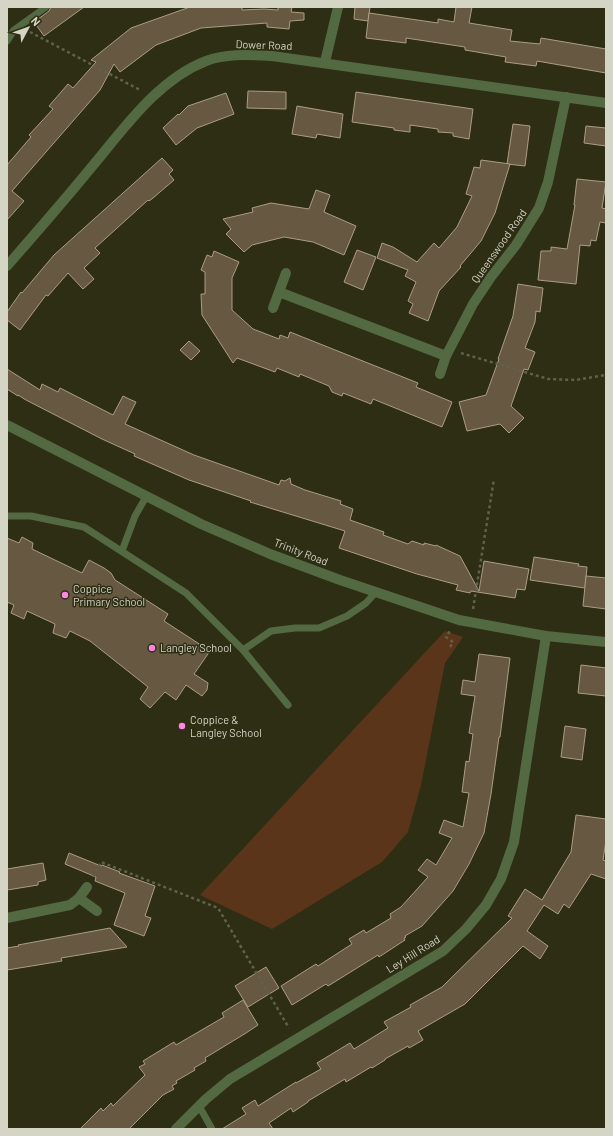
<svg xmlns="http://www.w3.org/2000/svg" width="613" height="1136" font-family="Barlow,sans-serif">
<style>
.green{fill:#5b351a}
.building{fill:#675941;stroke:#ac9d83}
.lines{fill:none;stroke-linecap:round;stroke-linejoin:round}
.path{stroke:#61614b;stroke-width:2.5;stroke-dasharray:3 3;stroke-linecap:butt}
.service{stroke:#526942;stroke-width:7}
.minor{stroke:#526942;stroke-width:10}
.poi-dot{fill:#fd86e2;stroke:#2e2e15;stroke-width:1.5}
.labels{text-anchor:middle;stroke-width:3;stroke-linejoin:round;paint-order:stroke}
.street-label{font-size:11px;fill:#d5d5c6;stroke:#2e2e15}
.poi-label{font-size:11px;fill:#d5d5c6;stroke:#2e2e15;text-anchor:start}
</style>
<rect width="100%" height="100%" fill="#2e2e15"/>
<polygon class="green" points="445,631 463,637 445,663 421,785 408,832 382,862 272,929 200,895"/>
<g class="building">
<polygon points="51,7 84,7 44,36 34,22 49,11"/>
<polygon points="190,7 242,7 242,10 264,9 278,10 278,7 292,7 291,12 304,13 304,20 290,21 289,29 267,27 267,23 201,28 156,45 120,72 114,64 100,90 12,191 24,201 7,220 7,165 31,137 29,135 53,109 49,106 68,84 73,88 96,62 91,60 131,28"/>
<polygon points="355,7 370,7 368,21 354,19"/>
<polygon points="456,7 472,7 469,23 512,30 510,41 540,44 541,38 606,49 606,73 537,61 536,66 505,62 506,57 465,50 465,47 406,38 406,43 366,38 369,13 438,23 438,19 454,22"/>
<polygon points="248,91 286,92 286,109 247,108"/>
<polygon points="356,92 473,109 469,139 453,136 453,133 438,132 438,129 410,125 410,132 394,130 394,128 352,122"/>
<polygon points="226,93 234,114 197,128 176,145 163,128 178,114 179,115 188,106"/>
<polygon points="297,106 343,114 340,138 317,134 316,138 292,134"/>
<polygon points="513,124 530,126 525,166 507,164"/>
<polygon points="586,126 606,128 606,146 584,143"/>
<polygon points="162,158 173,170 169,174 174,180 153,198 149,201 148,200 95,248 100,253 84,268 94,279 83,289 68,273 48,296 46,295 20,330 7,320 7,312 21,292 22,293 54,255"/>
<polygon points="481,160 510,164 495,213 481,241 460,266 461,267 439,291 428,321 409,313 413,304 408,301 416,282 405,276 408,270 377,258 382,243 393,247 417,262 434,243 439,248 457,227 472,196 466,194 474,167 480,168"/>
<polygon points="577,179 606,182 602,208 606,209 606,223 600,222 596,241 591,240 590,246 580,245 576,284 538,280 541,251 551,251 551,247 567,249 575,205 574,205"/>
<polygon points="316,190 330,195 324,212 356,226 344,255 313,242 284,237 252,245 244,252 226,234 231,229 223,219 253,212 252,208 271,203 309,209"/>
<polygon points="357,250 376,257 363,290 344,282"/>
<polygon points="214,251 239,262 232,278 232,310 253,329 279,339 280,335 288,338 290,332 418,383 416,387 452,402 442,427 373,399 371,404 343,393 342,396 332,392 329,386 300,374 299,377 277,368 275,372 237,358 233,363 202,315 201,294 205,294 205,272 201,270 207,255 212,257"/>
<polygon points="518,284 543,288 540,312 536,311 535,322 525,348 535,352 528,370 524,369 511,406 524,418 509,433 500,424 467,431 459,402 486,395 499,359 498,359 513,316"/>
<polygon points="189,341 200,351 191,360 180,350"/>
<polygon points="7,369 40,390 42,384 58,392 60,388 113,415 123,396 129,399 136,402 125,424 194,455 279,485 281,480 285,481 290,478 291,484 305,490 341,501 340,504 353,509 350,520 384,532 383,535 408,544 412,541 424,545 424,543 436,546 436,545 460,556 479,591 484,561 529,569 525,590 517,589 515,598 471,591 470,593 456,590 458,585 417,574 339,548 345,531 250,502 251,501 189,480 134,456 135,454 102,439 26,400 18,395 18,396 7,389"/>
<polygon points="22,537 33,543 32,549 82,573 89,560 104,568 111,573 115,580 168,614 164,621 210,651 194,674 208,683 207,690 202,696 186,685 176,700 165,692 150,708 140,699 148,687 90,641 70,631 66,638 53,633 55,624 27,611 24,619 11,613 14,605 7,602 7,538 19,543"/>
<polygon points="534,557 579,564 578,566 587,567 585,588 530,580"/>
<polygon points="586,576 606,578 606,609 583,606"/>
<polygon points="479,654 510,658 500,737 499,737 491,794 484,833 469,864 453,891 422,926 405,936 406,937 404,938 405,940 379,957 378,955 328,986 326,984 292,1005 281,986 316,964 318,966 352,944 349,939 364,930 366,933 391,918 390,914 401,907 428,877 418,870 427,859 436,865 452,838 439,833 444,820 463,827 469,793 462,792 466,761 469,762 473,734 469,733 475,696 461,694 463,680 475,682"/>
<polygon points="581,665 606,668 606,696 578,693"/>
<polygon points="565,726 586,729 582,760 561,757"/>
<polygon points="576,815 606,819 606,841 603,860 606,861 606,879 591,874 569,908 564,904 558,914 544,905 527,931 548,946 540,959 523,946 465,1004 418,1031 423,1040 409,1048 408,1046 385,1059 385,1060 372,1068 371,1067 346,1082 345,1079 308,1101 308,1102 293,1112 291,1108 269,1123 273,1129 222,1129 246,1114 242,1108 255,1100 258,1106 296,1082 296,1083 321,1069 317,1063 350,1043 354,1049 388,1028 384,1022 411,1007 410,1005 442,987 512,918 508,916 525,889 542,900 571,852"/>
<polygon points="69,853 101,866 102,865 120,872 119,873 155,886 145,916 151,918 144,936 114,925 125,893 95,881 96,877 65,864"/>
<polygon points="43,863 46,880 38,882 38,885 7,890 7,869"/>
<polygon points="110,928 127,947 61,958 62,961 7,970 7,948 19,946 18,945"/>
<polygon points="266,967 279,988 248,1007 235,986"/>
<polygon points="243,1000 258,1025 246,1033 205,1058 206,1061 194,1068 195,1070 176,1081 177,1083 172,1086 174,1089 163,1095 129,1129 80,1129 101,1108 103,1111 111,1103 113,1106 145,1075 139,1067 145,1064 143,1061 174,1042 176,1045 224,1017 222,1013"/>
</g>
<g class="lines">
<g class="path">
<polyline points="30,32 140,90"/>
<polyline points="461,353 548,379 575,380 606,375"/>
<polyline points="473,609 494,479"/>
<polyline points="450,647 453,642 446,637 450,631"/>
<polyline points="93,877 101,862 218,908 289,1028"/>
</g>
<g class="service">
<polyline points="7,41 14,30 46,7"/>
<polyline points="7,516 31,516 84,527 186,593 243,650 288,705"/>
<polyline points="122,551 135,516 146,497"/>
<polyline points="243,650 271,631 295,628 319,628 347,616 366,603 376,592"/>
<polyline points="199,1106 212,1129"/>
</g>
<g class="minor">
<polyline points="325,62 338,7"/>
<path d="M7 266C35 234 63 202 90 169 123 130 157 80 206 61 227 53 251 55 272 56L606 103"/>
<polyline points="279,292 446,356"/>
<polyline points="273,308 286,273"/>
<polyline points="440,374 446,356 473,304 491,277 516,245 539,208 548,182 566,97"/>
<polyline points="7,425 201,524 270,554 340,580 459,620 546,636 606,642"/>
<polyline points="79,898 97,911"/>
<polyline points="7,918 70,905 79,898 87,887"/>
<polyline points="176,1129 206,1099 230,1079 443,951 466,929 486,905 501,879 514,842 546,636"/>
</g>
</g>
<g class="poi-dot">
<circle cx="65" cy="595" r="4"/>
<circle cx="152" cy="648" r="4"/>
<circle cx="182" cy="726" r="4"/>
</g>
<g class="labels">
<g class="street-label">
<text transform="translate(264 45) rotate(2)" y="4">Dower Road</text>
<text transform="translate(499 246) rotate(-55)" y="4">Queenswood Road</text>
<text transform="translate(301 552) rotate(21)" y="4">Trinity Road</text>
<text transform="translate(413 954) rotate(-32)" y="4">Ley Hill Road</text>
</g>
<g class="poi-label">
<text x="73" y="593">Coppice<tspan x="73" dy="13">Primary School</tspan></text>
<text x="160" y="652">Langley School</text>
<text x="190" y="724">Coppice &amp;<tspan x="190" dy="13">Langley School</tspan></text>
</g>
</g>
<rect width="613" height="1136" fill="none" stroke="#d5d5c6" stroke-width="16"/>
<g transform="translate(28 28) rotate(49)" stroke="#2e2e15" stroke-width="3" paint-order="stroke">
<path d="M0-3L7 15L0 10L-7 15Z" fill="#d5d5c6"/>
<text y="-6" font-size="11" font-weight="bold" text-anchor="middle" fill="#d5d5c6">N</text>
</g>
</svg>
